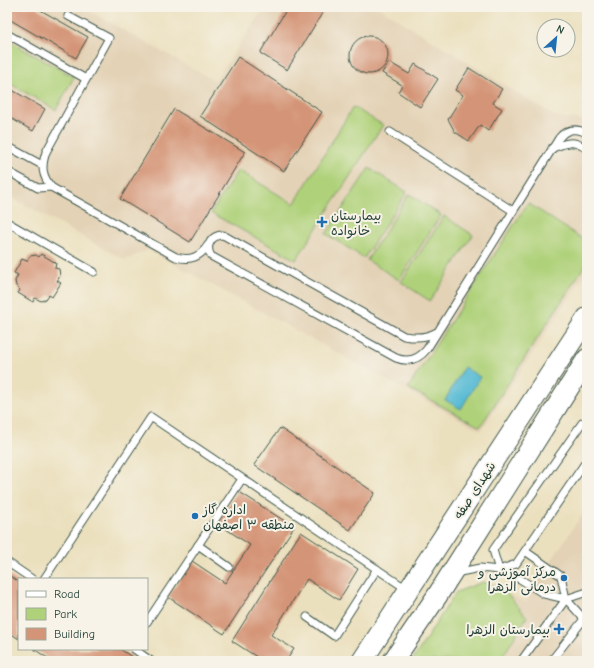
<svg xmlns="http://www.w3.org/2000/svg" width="594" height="668" font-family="'Comic Neue','Playpen Sans Arabic',sans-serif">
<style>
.built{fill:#e3d2b5}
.green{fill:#afd179;stroke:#678756}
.water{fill:#55bad4;stroke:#3a7c84}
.building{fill:#d49477}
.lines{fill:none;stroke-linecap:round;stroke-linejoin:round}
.service-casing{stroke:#3e5549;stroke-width:9}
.secondary-casing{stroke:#3e5549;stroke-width:22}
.service{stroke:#fff;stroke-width:7}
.secondary{stroke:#fff;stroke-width:20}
.poi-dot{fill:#1f6fb2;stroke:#f7f3e8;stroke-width:1.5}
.labels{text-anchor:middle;stroke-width:4;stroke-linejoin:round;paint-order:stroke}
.poi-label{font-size:13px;fill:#1f3d34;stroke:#f7f3e8;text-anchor:start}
.street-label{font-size:13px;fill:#1f3d34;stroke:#f7f3e8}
</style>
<rect width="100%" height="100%" fill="#f7f3e8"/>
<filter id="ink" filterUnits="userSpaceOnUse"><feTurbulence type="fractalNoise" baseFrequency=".025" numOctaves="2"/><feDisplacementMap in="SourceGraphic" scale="8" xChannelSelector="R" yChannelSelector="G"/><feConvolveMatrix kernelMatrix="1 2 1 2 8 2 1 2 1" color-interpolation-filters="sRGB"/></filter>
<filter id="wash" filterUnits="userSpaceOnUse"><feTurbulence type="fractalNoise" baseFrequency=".012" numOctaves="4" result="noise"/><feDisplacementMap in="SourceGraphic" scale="16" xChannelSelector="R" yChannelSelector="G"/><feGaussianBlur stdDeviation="0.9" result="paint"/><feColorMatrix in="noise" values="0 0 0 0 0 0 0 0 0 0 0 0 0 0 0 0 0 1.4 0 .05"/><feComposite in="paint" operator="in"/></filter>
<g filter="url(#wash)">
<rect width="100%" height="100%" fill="#ebe0be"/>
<g class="built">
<polygon points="7,7 82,7 215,81 265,7 378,7 556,117 587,121 587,271 481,431 148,250 125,260 7,195"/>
<polygon points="587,507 587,661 419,661 502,595 512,596 526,602 549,564"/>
</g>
<g class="green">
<polygon points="7,40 74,77 56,110 7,82"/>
<polygon points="353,107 383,125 296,260 211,213 238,170 294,204"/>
<polygon points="369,168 407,192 364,258 326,234"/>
<polygon points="409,194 441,215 399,280 367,260"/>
<polygon points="528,203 587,242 587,262 480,427 408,388"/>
<polygon points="444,216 473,235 430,301 401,282"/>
<polygon points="483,582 503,589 527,617 500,661 412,661 456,592"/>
</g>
<polygon class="water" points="464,367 480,377 461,409 445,400"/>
<g id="blocks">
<g class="building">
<polygon points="7,7 35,7 88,37 76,58 7,18"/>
<polygon points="288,7 326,7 287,70 260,53"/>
<circle cx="369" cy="55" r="19"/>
<polygon points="238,57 322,112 284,171 200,116"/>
<polygon points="389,62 409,74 415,64 438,79 420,107 398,92 402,85 382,73"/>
<polygon points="469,68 502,89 493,103 502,109 488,131 480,125 469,141 455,132 448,119 463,95 455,90"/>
<polygon points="7,87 45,109 33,131 7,116"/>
<polygon points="174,109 245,152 190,242 120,199"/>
<polygon points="41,254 56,263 55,268 59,269 60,276 57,281 61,283 52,297 49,295 46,299 41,301 35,298 33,302 18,293 20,290 16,286 15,281 18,275 14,273 22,259 27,261 30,256 36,255 39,257"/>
<polygon points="280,428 375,493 350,530 254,465"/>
<polygon points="238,491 294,527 224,634 168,597 192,561 225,583 250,545 217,523"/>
<polygon points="301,532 358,569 339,600 307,579 271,635 294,649 286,661 263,661 232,641"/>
<polygon points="7,574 19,582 19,639 7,631"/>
<polygon points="34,649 120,649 138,661 52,661"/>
</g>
</g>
</g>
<g filter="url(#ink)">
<use href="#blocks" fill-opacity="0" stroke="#3e5549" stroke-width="1"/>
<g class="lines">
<defs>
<g id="service">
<path d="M68 16 109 38 46 152C41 167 42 175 51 187L176 257C191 261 200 257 208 245"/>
<polyline points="7,34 86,79"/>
<polyline points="390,132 513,211"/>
<polyline points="7,146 42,165"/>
<path d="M552 148C568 143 572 139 587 149"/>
<polyline points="7,171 38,188 51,187"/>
<polyline points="7,222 94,272"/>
<path d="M437 332C426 338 415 338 404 336L223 235C211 235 205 246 211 256L396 358C409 363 419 359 427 349L559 138C567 128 576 128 587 133"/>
<polyline points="198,545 229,567"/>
<polyline points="7,562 32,579"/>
<polyline points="499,570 493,550 582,423 587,421"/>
<polyline points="499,570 516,564 587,460"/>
<polyline points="455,573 480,568 499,570 520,579 544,594 566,599 561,576 525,551"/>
<polyline points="44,579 151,417 408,590"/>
<polyline points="566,599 584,619 587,625"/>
<polyline points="307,617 334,636 377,569"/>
<polyline points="147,622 242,479"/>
<polyline points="134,649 151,661"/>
<polyline points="7,660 8,661"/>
<polyline points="521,661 566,599 587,592"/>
<polyline points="551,661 584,619 587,619"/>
</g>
<g id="secondary">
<polyline points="362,661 587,318"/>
<polyline points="393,661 437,596 587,359"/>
</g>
</defs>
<use href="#service" class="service-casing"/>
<use href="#secondary" class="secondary-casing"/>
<use href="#service" class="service"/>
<use href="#secondary" class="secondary"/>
</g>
</g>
<g class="poi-dot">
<path d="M320 216h4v4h4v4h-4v4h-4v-4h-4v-4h4z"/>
<circle cx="195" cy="516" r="4"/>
<circle cx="564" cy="578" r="4"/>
<path d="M557 623h4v4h4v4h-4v4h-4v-4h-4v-4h4z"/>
</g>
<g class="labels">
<g class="poi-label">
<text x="331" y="220">بیمارستان<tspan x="331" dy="15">خانواده</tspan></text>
<text x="203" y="514">اداره گاز<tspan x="203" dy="15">منطقه ۳ اصفهان</tspan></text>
<text x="556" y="576" text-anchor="end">مرکز آموزشی و<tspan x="556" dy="15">درمانی الزهرا</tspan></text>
<text x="550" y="634" text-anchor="end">بیمارستان الزهرا</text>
</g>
<g class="street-label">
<text transform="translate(474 490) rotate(-57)" y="5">شهدای صفه</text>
</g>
</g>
<rect width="594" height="668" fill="none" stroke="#f7f3e8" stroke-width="24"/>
<rect x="18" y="578" width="130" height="72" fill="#f7f3e8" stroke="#a1aaa0"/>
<rect x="26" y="591" width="20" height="6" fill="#ffffff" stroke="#a1aaa0"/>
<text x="54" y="598" font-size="12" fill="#1f3d34">Road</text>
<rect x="26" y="608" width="20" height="12" fill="#afd179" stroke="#a1aaa0"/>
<text x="54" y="618" font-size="12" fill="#1f3d34">Park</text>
<rect x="26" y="628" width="20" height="12" fill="#d49477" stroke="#a1aaa0"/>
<text x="54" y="638" font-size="12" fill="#1f3d34">Building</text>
<g transform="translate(556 38) rotate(27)"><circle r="19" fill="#f7f3e8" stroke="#a1aaa0"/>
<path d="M0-3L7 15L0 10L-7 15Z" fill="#1f6fb2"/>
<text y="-6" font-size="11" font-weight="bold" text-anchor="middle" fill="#1f3d34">N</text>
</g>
</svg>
